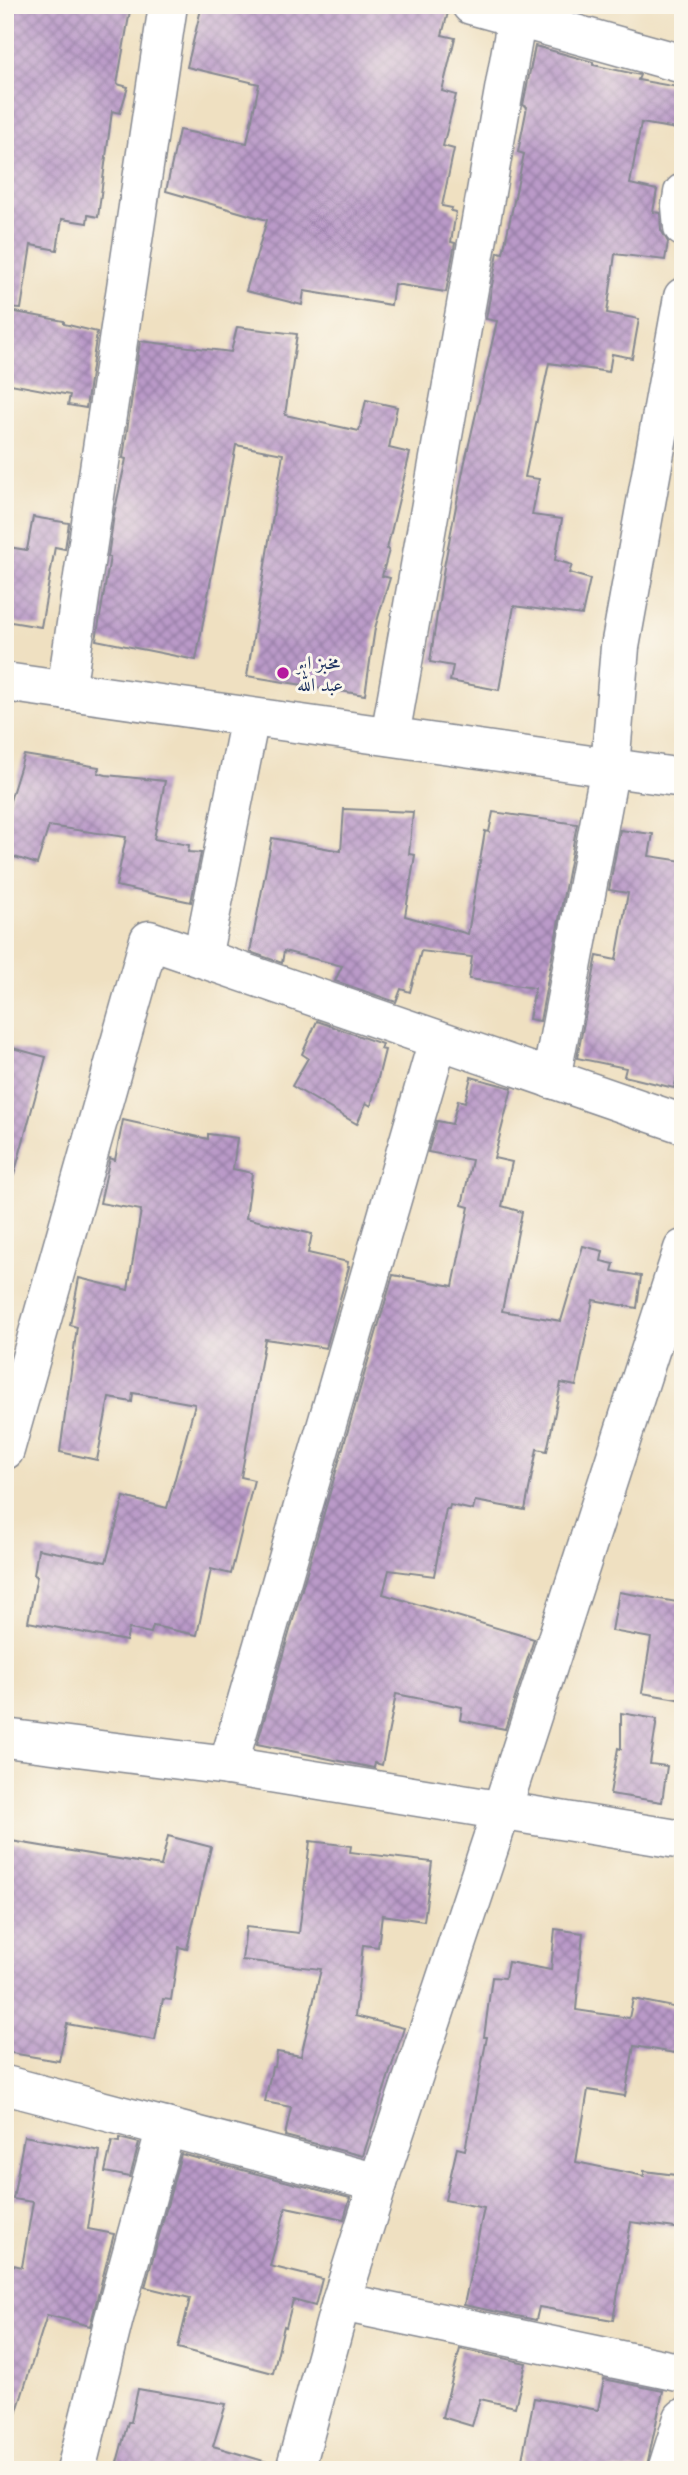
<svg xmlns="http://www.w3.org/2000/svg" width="688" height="2475" font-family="'Old Standard TT',Amiri,serif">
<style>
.building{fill:url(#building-cross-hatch)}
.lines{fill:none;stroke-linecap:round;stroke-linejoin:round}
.minor-casing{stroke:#858890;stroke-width:41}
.minor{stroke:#fff;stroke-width:38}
.poi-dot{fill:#b5179e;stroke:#fbf7ec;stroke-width:2.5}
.labels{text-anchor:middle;stroke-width:6;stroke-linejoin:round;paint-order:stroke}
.poi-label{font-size:19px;fill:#1b2f5e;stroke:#fbf7ec;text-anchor:start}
</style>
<defs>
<pattern id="building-cross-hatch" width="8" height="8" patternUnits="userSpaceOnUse" patternTransform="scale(1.75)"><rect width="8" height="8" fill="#ba9ac8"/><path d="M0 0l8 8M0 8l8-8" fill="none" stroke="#967ea6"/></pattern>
</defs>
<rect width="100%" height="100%" fill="#fbf7ec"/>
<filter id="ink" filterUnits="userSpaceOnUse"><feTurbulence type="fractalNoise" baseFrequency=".0143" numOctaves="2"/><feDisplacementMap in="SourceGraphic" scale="14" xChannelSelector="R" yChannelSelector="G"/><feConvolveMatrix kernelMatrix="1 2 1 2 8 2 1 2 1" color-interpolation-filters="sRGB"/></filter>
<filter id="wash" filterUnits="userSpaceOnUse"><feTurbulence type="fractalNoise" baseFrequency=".00686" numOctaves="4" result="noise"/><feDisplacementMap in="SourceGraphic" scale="28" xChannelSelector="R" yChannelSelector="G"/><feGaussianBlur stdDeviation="1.57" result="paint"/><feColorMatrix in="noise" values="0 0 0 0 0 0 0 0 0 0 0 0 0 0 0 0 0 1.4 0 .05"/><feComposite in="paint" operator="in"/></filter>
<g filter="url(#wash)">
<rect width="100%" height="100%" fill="#efe0c1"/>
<g id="blocks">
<g class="building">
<polygon points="5,5 131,5 117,84 128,87 120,113 112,111 98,217 88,215 87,223 62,219 57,250 31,245 21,309 5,308"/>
<polygon points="202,5 450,5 442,35 455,38 442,91 456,95 443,146 454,149 442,206 452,208 451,211 456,212 451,242 455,243 446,292 394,284 391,305 304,291 302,305 246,291 267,220 166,191 179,130 247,143 259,84 187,67"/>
<polygon points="535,46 593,62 593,65 640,75 638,80 683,88 683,130 641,123 630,184 657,190 653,212 660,213 661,230 668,242 665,260 615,254 607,313 639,319 632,358 612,354 609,372 549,363 525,477 539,479 532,515 562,519 555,560 572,565 569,573 590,579 582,615 514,606 499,690 450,681 453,666 430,662 444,567 464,466 497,321 486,319 498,252 503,253 524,154 518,152 527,107 523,105"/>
<polygon points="5,310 64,321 64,324 97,332 86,408 68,405 70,395 5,383"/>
<polygon points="237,327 297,334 285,415 359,431 366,400 397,407 389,448 410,453 387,549 389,550 382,576 390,578 375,628 365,695 247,676 283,454 236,445 196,660 96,640 110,557 108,557 114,514 126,459 123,458 140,341 231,352"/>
<polygon points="33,517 69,523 65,549 55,547 41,627 5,621 5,562 8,547 27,550"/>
<polygon points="24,755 99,767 98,773 106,775 165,781 154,839 189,845 188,852 201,853 191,902 116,886 126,837 49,826 37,864 5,854 5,817"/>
<polygon points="344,809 413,812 409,854 415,855 405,916 468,934 485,831 489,832 493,812 577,824 540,1021 529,1019 535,988 469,979 472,957 421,951 410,992 401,989 396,1002 335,981 342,966 284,951 282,963 250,952 272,838 341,851"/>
<polygon points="620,830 653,834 649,856 683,861 683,1055 674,1088 624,1076 626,1068 577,1058 597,956 616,960 628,893 609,890"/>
<polygon points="317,1021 382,1044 380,1049 385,1050 371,1106 366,1103 357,1124 292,1086 308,1058 302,1054"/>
<polygon points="5,1046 46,1057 14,1175 5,1173"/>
<polygon points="471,1077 512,1088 494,1158 512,1162 502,1206 522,1212 502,1311 561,1321 583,1246 603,1251 601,1261 614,1264 612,1271 641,1276 637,1308 593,1300 576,1386 561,1383 547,1451 537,1449 525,1510 475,1501 473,1510 450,1505 449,1509 446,1509 434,1576 389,1570 383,1594 534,1639 505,1729 460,1720 462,1707 396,1694 382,1765 375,1763 374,1768 257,1744 393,1275 453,1286 469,1207 462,1205 472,1160 428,1152 437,1121 452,1124 458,1100 465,1102"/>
<polygon points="123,1120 208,1139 208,1134 237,1138 233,1169 252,1173 246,1218 312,1234 308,1253 348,1262 347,1267 349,1267 326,1348 265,1339 241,1477 254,1480 231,1574 211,1569 197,1635 153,1626 151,1633 129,1629 126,1641 28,1622 37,1576 34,1575 38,1549 106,1562 124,1497 167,1508 195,1404 133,1393 132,1402 109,1398 97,1460 60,1452 77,1327 70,1325 79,1278 128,1290 141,1210 100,1203 110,1158 115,1160"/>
<polygon points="619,1592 683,1603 683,1700 642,1693 651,1638 612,1631"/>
<polygon points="621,1713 657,1719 650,1764 667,1766 662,1802 610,1794 618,1748 621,1749"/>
<polygon points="168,1836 211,1847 187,1949 179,1947 171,2000 163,1999 155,2040 67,2024 59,2061 5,2052 5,1947 10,1922 5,1922 5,1840 161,1866"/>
<polygon points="310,1841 351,1846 350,1852 432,1862 424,1921 382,1915 378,1947 363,1945 355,2016 404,2028 363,2156 285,2136 291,2107 265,2102 272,2067 275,2067 277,2052 301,2056 321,1969 242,1960 246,1927 299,1933"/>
<polygon points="555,1929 583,1933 576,2010 629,2018 633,1999 683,2009 675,2053 634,2046 625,2096 588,2090 576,2162 644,2176 644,2171 683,2176 683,2229 631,2222 613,2320 539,2307 536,2320 464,2305 484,2208 445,2200 457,2148 465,2150 487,2037 484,2037 492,1977 505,1978 508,1962 551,1970"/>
<polygon points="24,2136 100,2151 88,2229 114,2234 90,2326 47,2315 12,2427 5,2426 5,2263 22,2267 33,2202 13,2199"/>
<polygon points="119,2138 139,2143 130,2177 105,2172 112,2141 119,2142"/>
<polygon points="181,2154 350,2198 344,2219 286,2207 270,2266 322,2279 315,2306 293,2300 286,2327 284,2326 273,2373 178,2348 190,2298 145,2287"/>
<polygon points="460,2349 526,2363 515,2407 480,2399 472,2426 442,2417"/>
<polygon points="604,2379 663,2391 646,2470 520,2470 534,2398 598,2410"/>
<polygon points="138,2389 226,2404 213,2446 267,2462 266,2470 115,2470 128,2422 131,2422"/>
</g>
</g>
</g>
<g filter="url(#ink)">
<use href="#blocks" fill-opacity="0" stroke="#858890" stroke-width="2"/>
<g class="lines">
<defs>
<g id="minor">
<polyline points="471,5 683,64"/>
<polyline points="683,193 681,206 683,227"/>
<polyline points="5,682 683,778"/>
<polyline points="66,691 168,5"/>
<polyline points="390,736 519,5"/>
<polyline points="202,958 250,717"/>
<polyline points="551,1079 610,767 620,647 683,297"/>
<polyline points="5,1450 149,940 683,1124"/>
<polyline points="5,1738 228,1766 683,1840"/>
<polyline points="228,1766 438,1040"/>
<polyline points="5,2085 378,2183"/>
<polyline points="341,2302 683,2373"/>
<polyline points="76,2470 113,2322 166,2127"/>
<polyline points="295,2470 341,2302 378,2183 501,1812 683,1249"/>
<polyline points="667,2470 683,2418"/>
</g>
</defs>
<use href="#minor" class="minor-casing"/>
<use href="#minor" class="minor"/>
</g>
</g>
<circle class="poi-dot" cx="283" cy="673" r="7"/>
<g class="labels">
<g class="poi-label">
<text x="297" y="669">مخبز ابو<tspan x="297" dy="22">عبد الله</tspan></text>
</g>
</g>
<rect width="688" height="2475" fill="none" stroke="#fbf7ec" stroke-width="28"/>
</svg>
